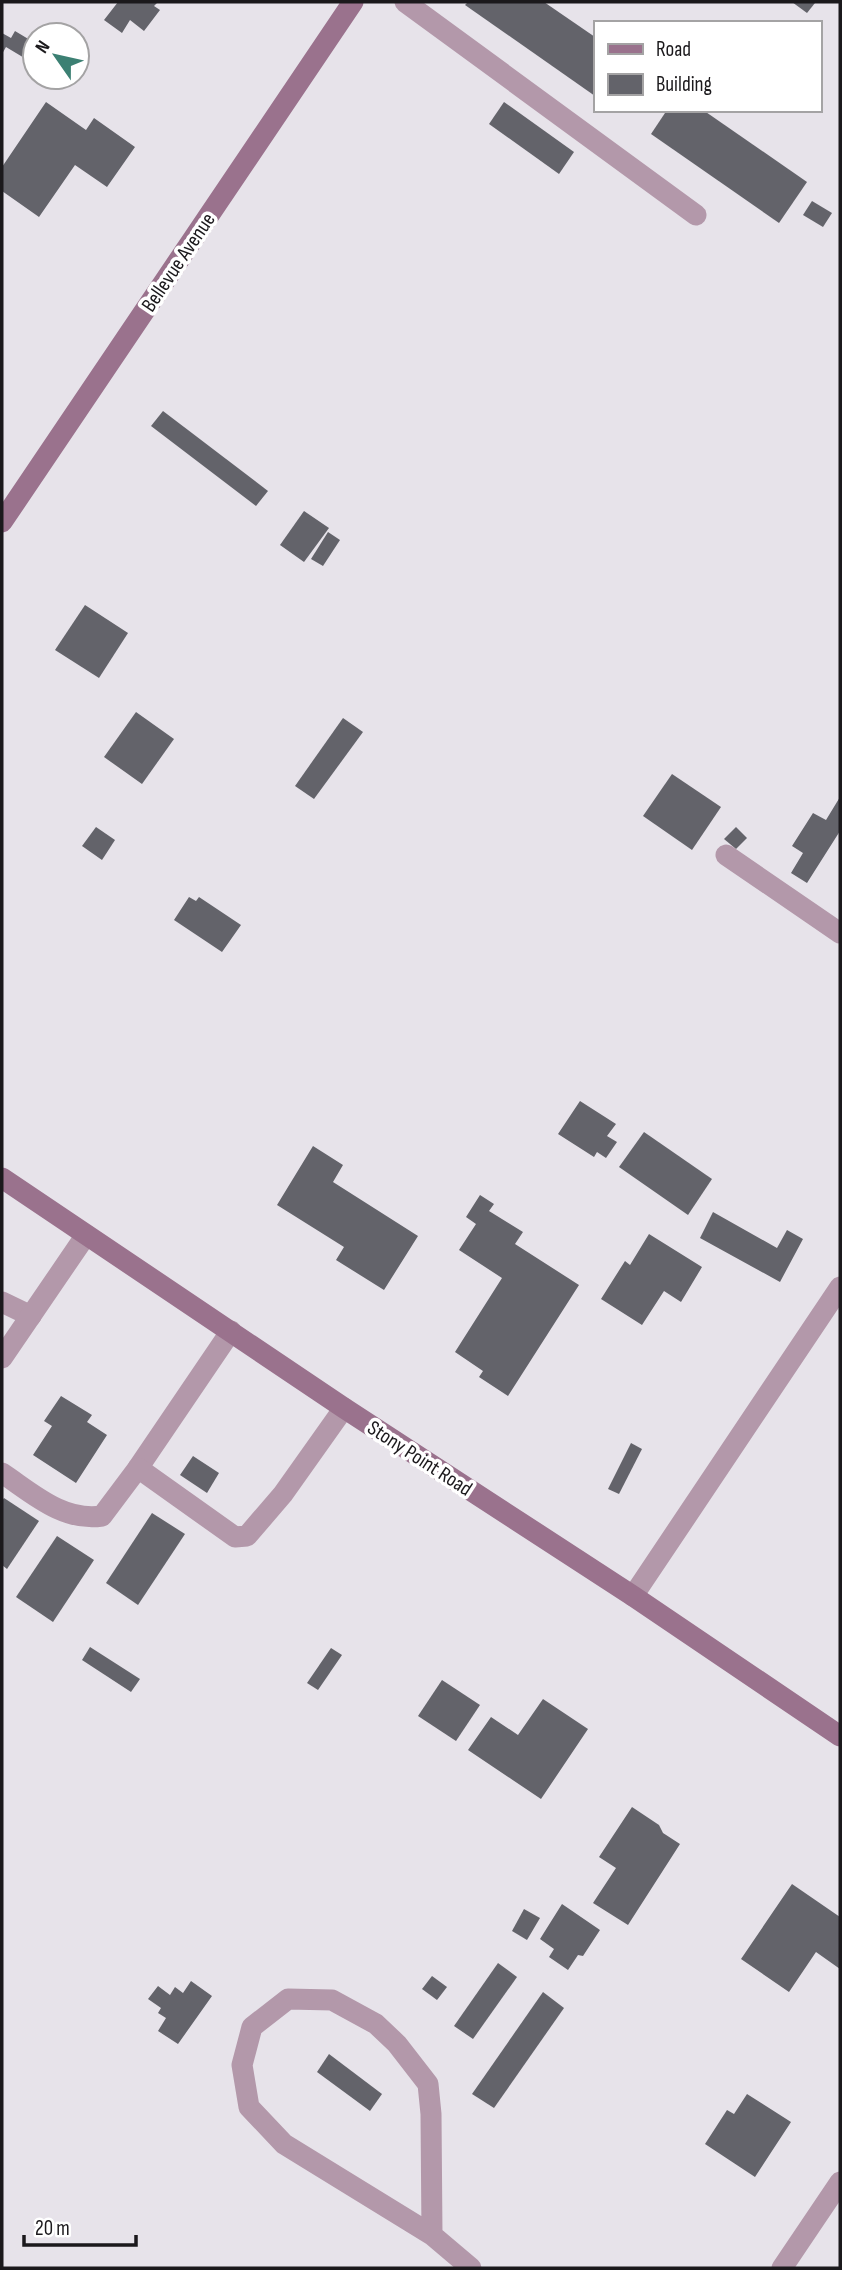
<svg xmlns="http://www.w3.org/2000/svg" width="842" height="2270" font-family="'Sofia Sans Condensed',sans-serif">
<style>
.building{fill:#63636a}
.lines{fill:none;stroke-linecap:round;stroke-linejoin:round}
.lane{stroke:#b398aa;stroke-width:21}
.street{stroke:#b398aa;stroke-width:21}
.secondary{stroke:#9a728d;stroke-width:21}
.labels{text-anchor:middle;stroke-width:7;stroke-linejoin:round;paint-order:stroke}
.street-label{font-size:21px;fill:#1b191c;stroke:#fff}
</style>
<rect width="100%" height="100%" fill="#e7e3ea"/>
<g class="building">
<polygon points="118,2 158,2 154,6 160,10 144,31 130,20 122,33 104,20"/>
<polygon points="468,2 544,2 595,37 595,96 465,5"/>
<polygon points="792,2 813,2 815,3 807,13"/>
<polygon points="15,31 35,43 26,59 6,47 2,54 2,33 11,38"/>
<polygon points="47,77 67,77 61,86"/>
<polygon points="46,102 86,130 94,118 135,147 107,187 75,165 39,217 2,191 2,167"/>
<polygon points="504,102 574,152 559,174 489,124"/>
<polygon points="667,110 703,110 807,182 779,223 651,134"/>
<polygon points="812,201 832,213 823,227 803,215"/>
<polygon points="163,411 268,491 256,506 151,426"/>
<polygon points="304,511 329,528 304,562 280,545"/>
<polygon points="328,532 340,540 323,566 311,559"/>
<polygon points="85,605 128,633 99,678 55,650"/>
<polygon points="136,712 174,739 142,784 104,757"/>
<polygon points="343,718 363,732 314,799 295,786"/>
<polygon points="672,774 721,807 692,850 643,816"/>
<polygon points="840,797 840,831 807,883 791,873 803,853 792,846 813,813 826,820"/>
<polygon points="96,827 115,840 102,860 82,846"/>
<polygon points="736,827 747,838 736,849 724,839"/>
<polygon points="189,897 196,901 199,897 241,925 222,952 174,920"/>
<polygon points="580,1101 616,1124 607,1136 617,1142 606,1158 597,1152 594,1157 558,1134"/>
<polygon points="644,1132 712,1179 688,1215 619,1167"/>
<polygon points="313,1146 343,1165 333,1182 418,1236 384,1290 336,1260 344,1247 277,1205"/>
<polygon points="480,1195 494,1204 489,1211 523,1232 515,1244 579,1285 508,1396 479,1377 483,1371 455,1352 502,1278 459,1250 476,1224 466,1217"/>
<polygon points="713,1212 777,1248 787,1230 803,1239 780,1282 700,1238"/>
<polygon points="649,1234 702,1267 681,1302 664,1291 642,1325 601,1299 625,1261 630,1265"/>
<polygon points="61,1396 92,1415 87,1422 107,1435 76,1483 33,1455 52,1426 44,1421"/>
<polygon points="631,1443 642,1449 619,1494 608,1489"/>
<polygon points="193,1456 219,1473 207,1493 180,1475"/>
<polygon points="4,1498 39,1521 7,1569 2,1565 2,1501"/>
<polygon points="152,1513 185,1534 138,1605 106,1583"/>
<polygon points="57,1536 94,1560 53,1622 16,1597"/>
<polygon points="90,1647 140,1679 131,1692 82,1660"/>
<polygon points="331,1648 342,1655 318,1690 307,1683"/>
<polygon points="442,1680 480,1705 456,1741 418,1716"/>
<polygon points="543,1699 588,1729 541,1799 468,1750 491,1717 518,1735"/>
<polygon points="632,1807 659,1825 663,1833 680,1844 628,1925 593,1903 616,1868 599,1857"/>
<polygon points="792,1884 840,1917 840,1969 816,1952 789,1992 741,1959"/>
<polygon points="562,1904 600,1930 583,1956 578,1955 568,1970 549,1957 554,1949 540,1939"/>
<polygon points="524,1909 540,1918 527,1940 512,1931"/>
<polygon points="498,1963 517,1977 473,2039 454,2026"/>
<polygon points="432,1976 447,1987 437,2000 422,1989"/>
<polygon points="191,1981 212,1996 178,2044 158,2031 166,2018 158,2013 161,2008 148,1999 158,1986 170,1995 175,1987 183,1993"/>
<polygon points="543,1992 564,2008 494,2108 472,2094"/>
<polygon points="329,2054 382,2094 370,2111 317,2072"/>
<polygon points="747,2094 791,2122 755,2177 705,2144 727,2110 734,2114"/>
</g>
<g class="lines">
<g class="lane">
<polyline points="405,2 696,215"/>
<polyline points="726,855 840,933"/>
<polyline points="2,1302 31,1316"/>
<polyline points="2,1358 86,1235"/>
<polyline points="138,1468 231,1331"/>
<path d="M2 1473C32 1493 63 1522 102 1516L138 1468 235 1537 247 1536 283 1494 344 1408"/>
<polyline points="633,1596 840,1287"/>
<polyline points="432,2235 431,2114 428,2084 397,2044 376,2024 332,2000 288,1999 252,2027 242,2065 249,2107 284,2144 432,2235 471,2268"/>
</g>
<polyline class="street" points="782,2268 840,2182"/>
<g class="secondary">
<polyline points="2,522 353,2"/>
<polyline points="2,1178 344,1408 633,1596 840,1736"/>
</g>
</g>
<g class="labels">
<g class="street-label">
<text transform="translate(178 262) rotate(-56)" y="7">Bellevue Avenue</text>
<text transform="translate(420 1458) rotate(33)" y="7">Stony Point Road</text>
</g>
</g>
<rect width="842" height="2270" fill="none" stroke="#1b191c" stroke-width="7"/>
<rect x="594" y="21" width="228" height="91" fill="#ffffff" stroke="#a4a3a4" stroke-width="2"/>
<rect x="608" y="44" width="35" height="10" fill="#9a728d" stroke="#a4a3a4" stroke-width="2"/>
<text x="656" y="56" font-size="21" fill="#1b191c">Road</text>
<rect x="608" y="74" width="35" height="21" fill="#63636a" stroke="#a4a3a4" stroke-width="2"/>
<text x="656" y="91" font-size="21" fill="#1b191c">Building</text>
<g transform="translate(56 56) rotate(304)"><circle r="33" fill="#ffffff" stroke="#a4a3a4" stroke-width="2"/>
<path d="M0-5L12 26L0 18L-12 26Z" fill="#3c8073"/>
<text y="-10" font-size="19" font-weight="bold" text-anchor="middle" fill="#1b191c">N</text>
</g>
<path d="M24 2235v10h112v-10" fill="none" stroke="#1b191c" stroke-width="3.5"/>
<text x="35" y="2235" font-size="21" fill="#1b191c" stroke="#ffffff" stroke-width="5" paint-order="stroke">20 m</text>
</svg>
